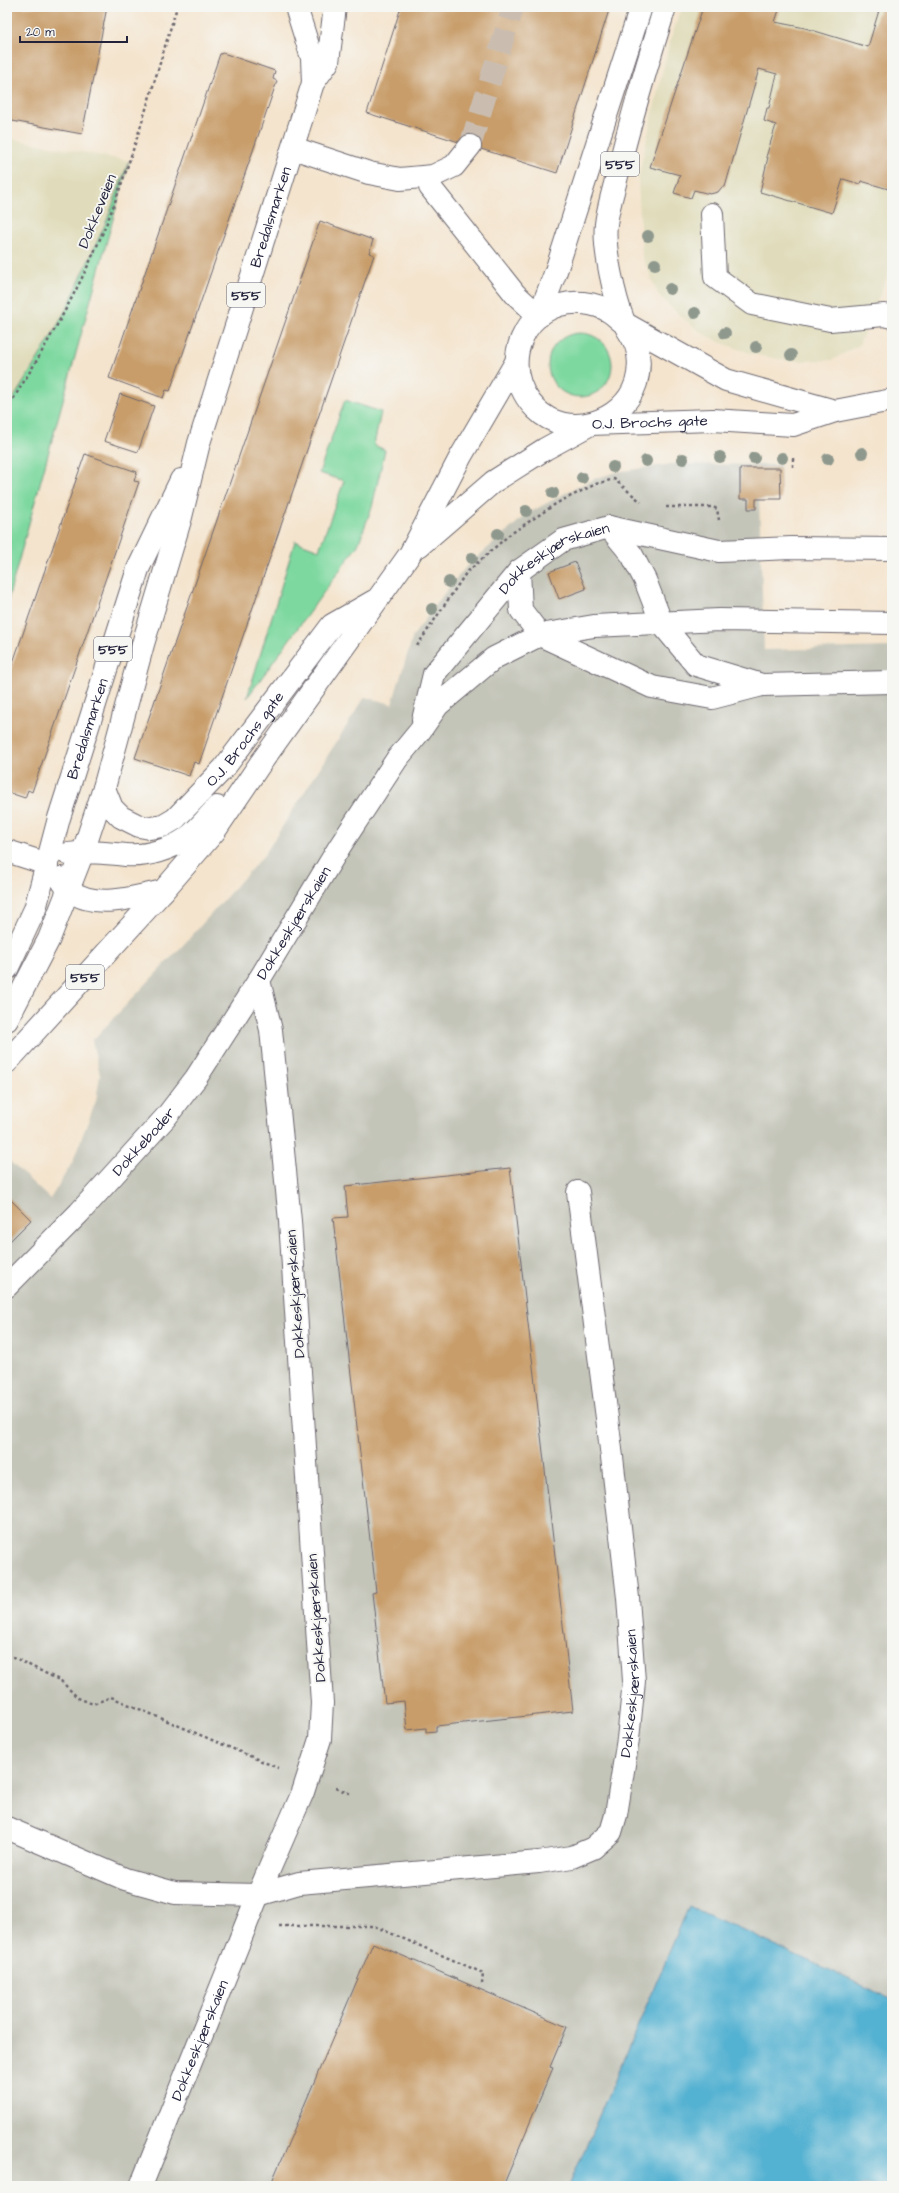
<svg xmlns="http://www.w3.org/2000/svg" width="899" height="2193" font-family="'Architects Daughter',sans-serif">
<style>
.built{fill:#e0dcbb}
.industrial{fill:#c4c5b9}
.green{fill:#7dd89f;stroke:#507d6d}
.water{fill:#52b1d1;stroke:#3a6a86}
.building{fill:#c89d6a}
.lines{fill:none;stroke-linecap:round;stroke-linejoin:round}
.minor-tunnel{stroke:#cabdb0;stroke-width:22;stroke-dasharray:22 11;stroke-linecap:butt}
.minor-casing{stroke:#6c666e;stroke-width:24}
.major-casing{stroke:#6c666e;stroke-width:24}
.highway-casing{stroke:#6c666e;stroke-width:24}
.path{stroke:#6c666e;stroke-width:2.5;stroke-dasharray:3 3;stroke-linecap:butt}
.minor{stroke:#fff;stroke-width:22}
.major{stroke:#fff;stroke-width:22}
.highway{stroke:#fff;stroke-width:22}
.tree{fill:#8f988d}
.labels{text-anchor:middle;stroke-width:4;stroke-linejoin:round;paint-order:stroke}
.shield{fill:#f6f6f2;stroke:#626272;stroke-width:1}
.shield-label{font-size:14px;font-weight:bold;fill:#22223b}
.street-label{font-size:15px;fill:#22223b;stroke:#f6f6f2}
</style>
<rect width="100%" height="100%" fill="#f6f6f2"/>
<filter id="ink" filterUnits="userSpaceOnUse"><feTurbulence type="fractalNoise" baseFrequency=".025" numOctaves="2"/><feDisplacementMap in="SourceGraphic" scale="8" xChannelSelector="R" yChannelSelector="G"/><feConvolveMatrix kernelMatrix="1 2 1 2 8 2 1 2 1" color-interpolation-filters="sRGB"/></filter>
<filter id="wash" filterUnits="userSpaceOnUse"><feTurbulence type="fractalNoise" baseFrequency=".012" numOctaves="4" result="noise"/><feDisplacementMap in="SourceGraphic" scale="16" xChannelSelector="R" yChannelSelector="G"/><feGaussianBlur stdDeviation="0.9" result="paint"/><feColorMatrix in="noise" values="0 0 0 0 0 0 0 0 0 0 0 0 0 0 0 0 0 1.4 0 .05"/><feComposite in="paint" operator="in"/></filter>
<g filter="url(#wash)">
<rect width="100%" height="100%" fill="#f4e4cd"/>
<g class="built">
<polygon points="682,7 892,7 892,265 859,345 832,360 789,361 753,354 722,343 702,333 679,315 658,294 642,256 638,178 668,48"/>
<polygon points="7,138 129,161 107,220 69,304 50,339 7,409"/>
</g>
<polygon class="industrial" points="672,464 780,465 781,499 759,500 764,650 892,647 892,1999 689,1906 569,2186 7,2186 7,1159 50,1199 72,1163 96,1101 100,1075 92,1041 185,943 265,854 365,697 392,704 413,636 446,591 466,567 527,514 571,490 594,479 616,472"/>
<g class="green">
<polygon points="129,161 7,603 7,409 50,339 69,304 107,220"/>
<circle cx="580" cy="365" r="32"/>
<polygon points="345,400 381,412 374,445 385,450 372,507 358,545 247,698 295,541 319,550 344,481 319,473"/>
</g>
<polygon class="water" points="689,1906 892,1999 892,2186 569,2186"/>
<g id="blocks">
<g class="building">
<polygon points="7,7 107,7 82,134 7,120"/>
<polygon points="401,7 610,7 557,173 367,113"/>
<polygon points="703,7 780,7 775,22 805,28 868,47 880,7 892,7 892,190 861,181 860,184 843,179 832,213 760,192 768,157 766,157 776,125 764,121 767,108 769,108 777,74 759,69 725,187 722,187 718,192 710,194 694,190 691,198 674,193 680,175 650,167"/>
<polygon points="223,53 275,71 273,79 277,81 170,391 166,390 163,398 109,378 220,54"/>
<polygon points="320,221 373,240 369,253 374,255 199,764 194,762 189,776 135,758"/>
<polygon points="120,394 154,406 138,452 104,441"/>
<polygon points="85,454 137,472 134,481 139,482 32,792 28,790 25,798 7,792 7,680"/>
<polygon points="740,468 780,468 781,499 756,499 756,509 748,509 748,499 740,499"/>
<polygon points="575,562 586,589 559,599 549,572"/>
<polygon points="510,1168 573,1711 436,1726 436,1731 426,1732 426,1728 407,1730 404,1701 385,1703 372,1593 376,1592 333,1218 348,1217 345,1186"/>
<polygon points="7,1196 31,1220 7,1244"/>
<polygon points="373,1943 567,2027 550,2067 553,2068 503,2186 270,2186"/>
</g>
</g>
</g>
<g filter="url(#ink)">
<use href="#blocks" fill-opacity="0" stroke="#6c666e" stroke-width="1"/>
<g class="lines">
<polyline class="minor-tunnel" points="470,146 513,7"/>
<defs>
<g id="minor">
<polyline points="293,148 369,173 400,179 433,176 454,166 470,146"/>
<polyline points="430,187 515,294 539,316"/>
<polyline points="712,214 715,277 752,304 830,320 884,315 892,317"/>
<polyline points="609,527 632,555 645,580 662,624 696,665 762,685"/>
<polyline points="519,571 521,610 540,635 652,687 712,698 762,685 892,682"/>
<path id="s1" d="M423 720 434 674 519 571 563 540 609 527 719 551 791 548 892 549"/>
<polyline points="7,851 47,864"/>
<path id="s2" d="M7 1286 79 1213 166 1117 196 1078 259 980"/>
<path id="s3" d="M7 1828 125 1879 175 1893 258 1895 299 1883 539 1862 572 1857 593 1848 611 1832 616 1815 628 1739 634 1681 628 1598 612 1457 578 1192"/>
<path id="s4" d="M141 2186 258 1895 303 1792 320 1739 322 1703 290 1221 271 1030 259 980 340 846 397 759 420 731 438 705 494 658 540 635 594 626 719 620 892 623"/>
</g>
<g id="major">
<polyline points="624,323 726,380 835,411"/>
<path id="s5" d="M590 424 713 420 793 425 835 411 892 400"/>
</g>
<g id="highway">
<polyline points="296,7 312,58 313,83"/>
<polyline points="539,316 556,271 641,7"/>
<path d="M624 323C619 320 615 315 610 312 603 307 592 304 583 303 523 298 495 368 536 409 567 440 623 423 636 383 640 370 640 353 634 341 631 334 626 329 624 322 615 299 603 249 606 224 608 207 614 189 618 172 631 116 648 62 665 7"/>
<polyline points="419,546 493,482 545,449 589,425"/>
<path id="s6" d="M104 788 112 808 121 817 139 826 150 828 163 826 175 819 224 768 332 625 374 601"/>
<path d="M68 854C88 851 106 853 126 855 146 857 171 849 187 838 198 830 208 817 217 807"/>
<path d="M60 878C63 882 66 887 69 890 95 910 135 897 163 891"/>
<path id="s7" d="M7 969 35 909 59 818 138 569 181 480"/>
<path id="s8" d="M7 1020 49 939 83 852 104 788 143 644 181 517 199 443 313 83 328 62 335 7"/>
<polyline points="7,1062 163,891 214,832 260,764 410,554 461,456 516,362"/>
</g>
</defs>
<use href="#minor" class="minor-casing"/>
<use href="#major" class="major-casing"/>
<use href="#highway" class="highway-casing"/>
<g class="path">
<path d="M7 409C45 348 81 287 108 220 135 151 155 78 177 7"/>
<polyline points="793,467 793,455"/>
<polyline points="666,507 713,507 717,509 719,520"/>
<polyline points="417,646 466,573 509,535 557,503 596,484 614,479 641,502"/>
<polyline points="7,1654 61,1681 78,1698 93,1704 111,1697 278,1768"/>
<polyline points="336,1788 351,1794"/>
<polyline points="279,1926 374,1926 483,1973 482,1984"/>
</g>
<use href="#minor" class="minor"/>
<use href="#major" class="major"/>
<use href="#highway" class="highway"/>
</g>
<g class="tree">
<circle cx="648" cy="236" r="6"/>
<circle cx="655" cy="264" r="6"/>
<circle cx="670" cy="289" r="6"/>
<circle cx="695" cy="313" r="6"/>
<circle cx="725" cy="333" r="6"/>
<circle cx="756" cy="347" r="6"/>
<circle cx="791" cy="355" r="6"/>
<circle cx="862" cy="453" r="6"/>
<circle cx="720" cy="457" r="6"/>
<circle cx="754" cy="458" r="6"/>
<circle cx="782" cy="458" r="6"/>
<circle cx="683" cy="459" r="6"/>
<circle cx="828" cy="459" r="6"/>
<circle cx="646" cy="461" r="6"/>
<circle cx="613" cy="467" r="6"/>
<circle cx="582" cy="478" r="6"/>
<circle cx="553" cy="493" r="6"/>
<circle cx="526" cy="511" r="6"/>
<circle cx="498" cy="534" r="6"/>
<circle cx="472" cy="558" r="6"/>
<circle cx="449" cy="582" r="6"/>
<circle cx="432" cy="609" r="6"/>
</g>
</g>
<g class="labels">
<g class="shield">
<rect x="601" y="152" width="38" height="24" rx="3"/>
<rect x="227" y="283" width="38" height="24" rx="3"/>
<rect x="94" y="637" width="38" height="24" rx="3"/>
<rect x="66" y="965" width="38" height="24" rx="3"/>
</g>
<g class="shield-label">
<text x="620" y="169">555</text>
<text x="246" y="300">555</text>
<text x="113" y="654">555</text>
<text x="85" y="982">555</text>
</g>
<g class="street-label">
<text transform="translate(97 211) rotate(-68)" y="5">Dokkeveien</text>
<text dy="5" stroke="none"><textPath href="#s8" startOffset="847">Bredalsmarken</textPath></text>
<text dy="5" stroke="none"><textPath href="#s5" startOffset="60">O.J. Brochs gate</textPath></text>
<text dy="5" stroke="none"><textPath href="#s1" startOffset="218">Dokkeskjærskaien</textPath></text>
<text dy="5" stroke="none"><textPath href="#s7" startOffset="254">Bredalsmarken</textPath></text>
<text dy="5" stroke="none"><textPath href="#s6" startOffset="199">O.J. Brochs gate</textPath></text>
<text dy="5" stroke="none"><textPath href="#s4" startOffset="1311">Dokkeskjærskaien</textPath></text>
<text dy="5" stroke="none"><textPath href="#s2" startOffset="199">Dokkeboder</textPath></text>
<text transform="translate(295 1294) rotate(-94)" y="5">Dokkeskjærskaien</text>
<text transform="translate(316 1618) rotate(-94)" y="5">Dokkeskjærskaien</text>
<text dy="5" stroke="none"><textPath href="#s3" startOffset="768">Dokkeskjærskaien</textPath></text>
<text dy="5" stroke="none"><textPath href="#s4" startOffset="157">Dokkeskjærskaien</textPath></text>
</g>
</g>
<rect width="899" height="2193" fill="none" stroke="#f6f6f2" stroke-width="24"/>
<path d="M20 36v6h107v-6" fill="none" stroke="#22223b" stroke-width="2"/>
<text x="26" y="36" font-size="12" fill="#22223b" stroke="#f6f6f2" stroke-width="3" paint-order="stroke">20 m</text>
</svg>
